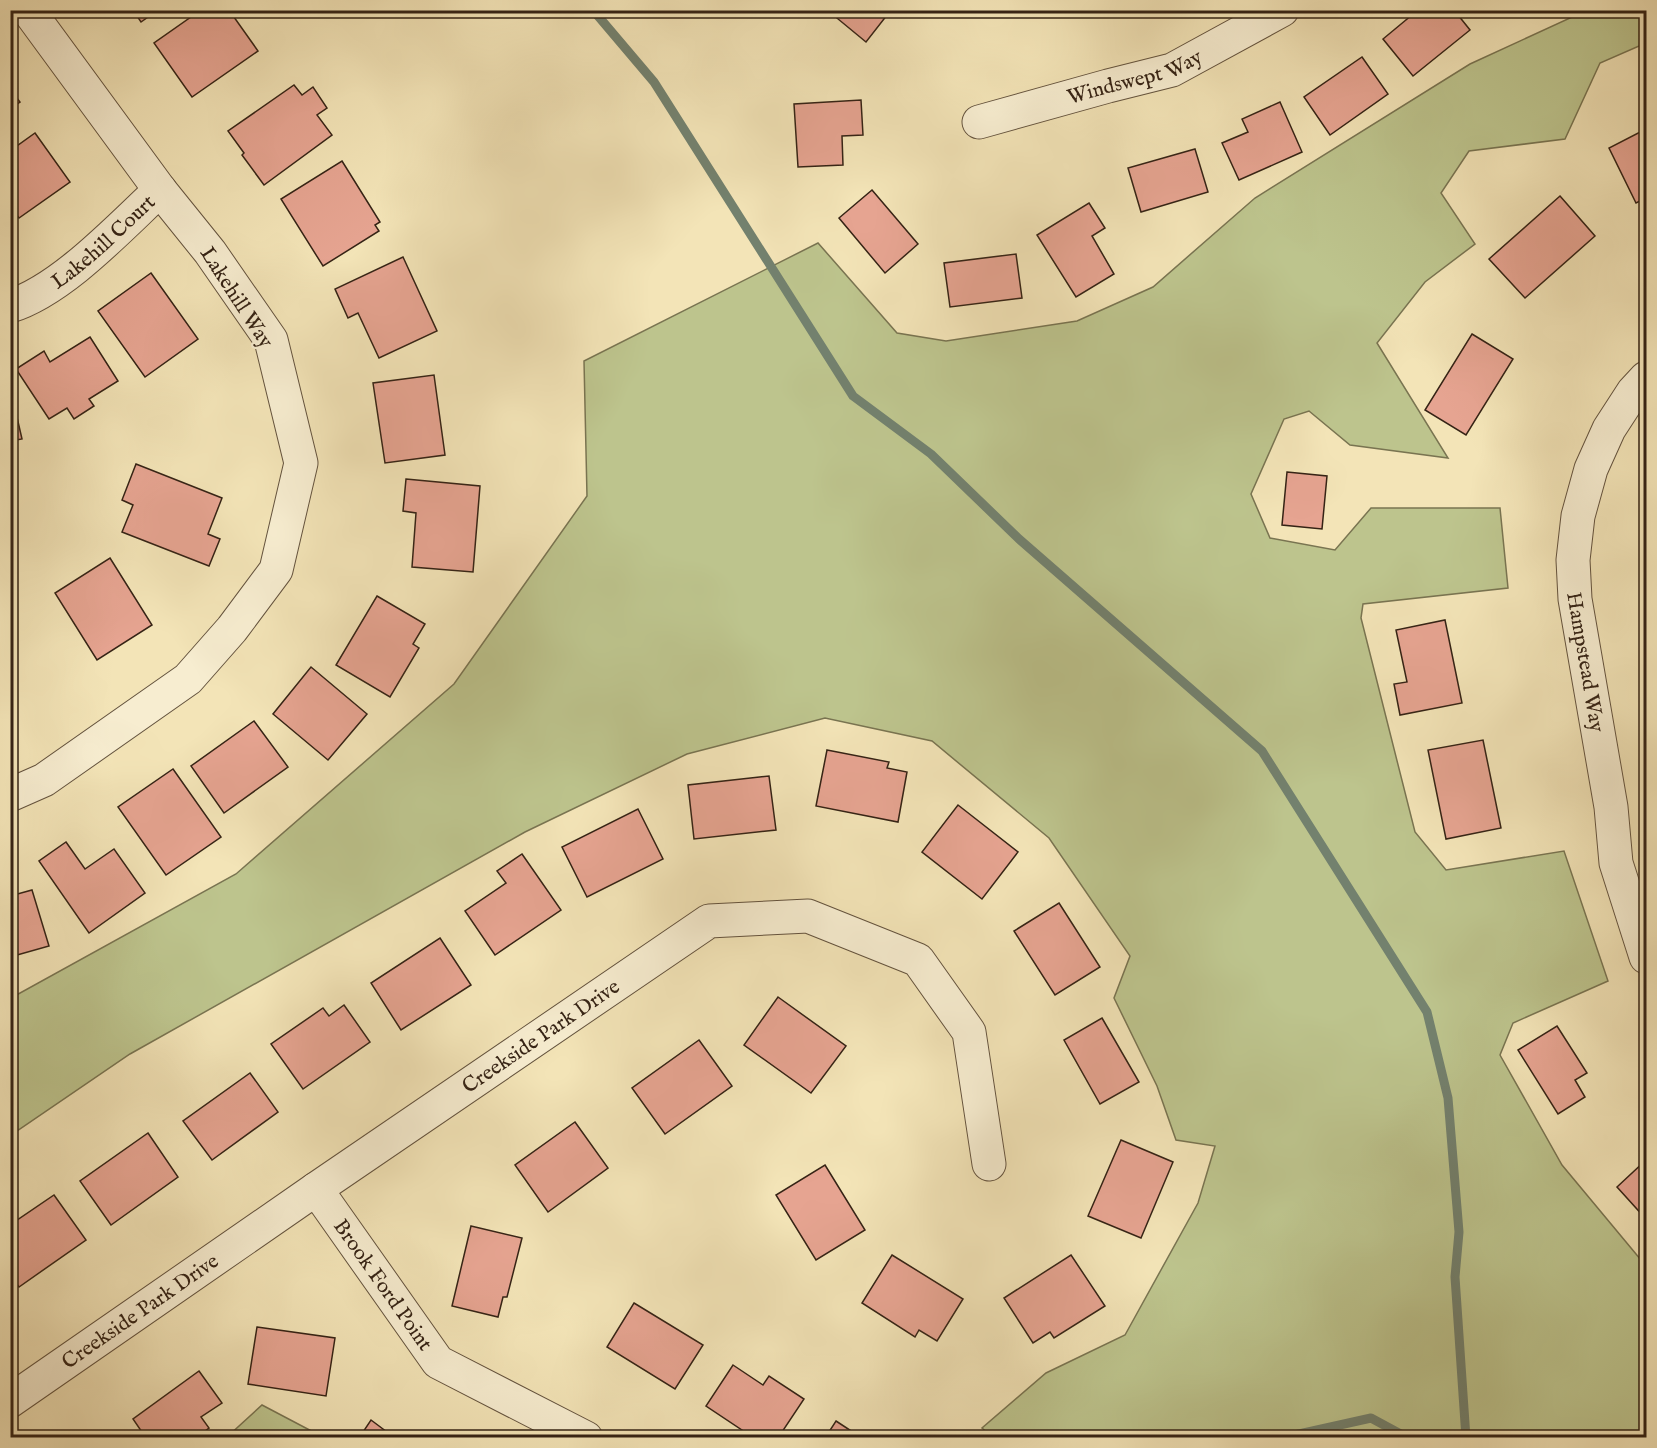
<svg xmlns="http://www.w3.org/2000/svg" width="1657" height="1448" font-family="'IM FELL English',serif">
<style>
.green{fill:#bdc48d;stroke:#797451;stroke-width:1.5}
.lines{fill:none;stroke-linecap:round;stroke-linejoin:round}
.stream{stroke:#73816e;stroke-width:9}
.building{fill:#e6a491;stroke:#352315;stroke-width:1.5}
.minor-casing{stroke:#64533e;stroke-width:35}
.minor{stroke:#f7edd0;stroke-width:33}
.labels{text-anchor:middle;stroke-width:4.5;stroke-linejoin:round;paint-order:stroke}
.street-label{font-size:21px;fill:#352315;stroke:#f7edd0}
</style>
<rect width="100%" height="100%" fill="#f3e4b7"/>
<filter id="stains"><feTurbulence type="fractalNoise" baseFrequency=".00333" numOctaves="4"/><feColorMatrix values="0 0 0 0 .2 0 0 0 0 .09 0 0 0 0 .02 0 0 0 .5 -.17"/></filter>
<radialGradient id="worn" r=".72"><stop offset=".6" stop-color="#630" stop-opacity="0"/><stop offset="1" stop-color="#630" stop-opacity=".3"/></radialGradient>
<g class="green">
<polygon points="1582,11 1646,11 1646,43 1600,63 1565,139 1469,151 1441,193 1475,244 1425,282 1377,343 1448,458 1350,445 1309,411 1284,419 1251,494 1270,538 1335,550 1371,508 1500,508 1508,588 1363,604 1361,618 1415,832 1446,870 1564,851 1608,981 1513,1023 1500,1055 1562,1165 1646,1266 1646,1437 994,1438 982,1428 1046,1373 1125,1335 1198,1203 1215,1146 1176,1140 1157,1086 1114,998 1130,956 1049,838 932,741 825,718 687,754 525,832 130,1054 11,1135 11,998 236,874 454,684 587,496 584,361 818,243 897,333 946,341 1077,321 1153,287 1255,198 1470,64 1581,13"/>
<polygon points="262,1405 321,1436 321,1437 227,1437"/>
</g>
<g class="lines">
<g class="stream">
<polyline points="593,10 654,82 853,396 931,454 1019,539 1262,751 1427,1012 1448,1098 1459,1232 1455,1277 1466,1438"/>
<polyline points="1281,1438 1371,1418 1408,1438"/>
</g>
</g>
<g class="building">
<polygon points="133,10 158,10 141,22"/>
<polygon points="201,10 229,10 258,51 192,97 154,43"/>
<polygon points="835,10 891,10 866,42 832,14"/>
<polygon points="1418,10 1454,10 1470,30 1413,76 1383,39"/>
<polygon points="1362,57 1388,94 1330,135 1304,97"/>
<polygon points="294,85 302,95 313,87 327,108 317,115 332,135 264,185 242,155 244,153 228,131"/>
<polygon points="10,89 20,102 10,109"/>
<polygon points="861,100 863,135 842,136 843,165 798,167 794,104"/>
<polygon points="1280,102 1302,152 1239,180 1222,143 1248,132 1242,119"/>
<polygon points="1646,129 1646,198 1636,203 1609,148"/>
<polygon points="35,133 70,182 19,218 10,206 10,151"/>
<polygon points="1195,149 1208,192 1141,212 1128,168"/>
<polygon points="342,161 380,222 375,225 379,231 323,266 281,199"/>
<polygon points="872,190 918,244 885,273 839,218"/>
<polygon points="1560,196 1595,236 1525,298 1489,259"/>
<polygon points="1089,203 1105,228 1092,236 1114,274 1076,297 1037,235"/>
<polygon points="1016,254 1022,298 950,307 944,263"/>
<polygon points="403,257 437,331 379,358 358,313 348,318 335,289"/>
<polygon points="151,273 198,339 145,377 98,311"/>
<polygon points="1472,334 1513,359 1466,435 1425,410"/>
<polygon points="90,337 118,381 89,399 94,406 74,419 67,408 49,419 16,369 44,351 50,362"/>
<polygon points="434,375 445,455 385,463 373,383"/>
<polygon points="10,387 22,439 10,441"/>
<polygon points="136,464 222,498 208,534 220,539 209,566 122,532 133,505 122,500"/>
<polygon points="1287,472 1327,476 1322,529 1282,525"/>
<polygon points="406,479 480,486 473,572 412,567 416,513 403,511"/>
<polygon points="110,558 152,625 97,660 55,593"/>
<polygon points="377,596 425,624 413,644 419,648 390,697 336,665"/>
<polygon points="1445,620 1462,703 1400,715 1394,684 1407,682 1396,630"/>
<polygon points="311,667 367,714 328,760 273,714"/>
<polygon points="254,721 288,767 224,813 191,766"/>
<polygon points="1483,740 1501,828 1446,839 1428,750"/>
<polygon points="827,750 889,762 887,768 907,772 898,822 816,806"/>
<polygon points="173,769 221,837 166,875 118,807"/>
<polygon points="769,776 776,830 694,839 688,785"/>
<polygon points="958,805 1018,852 982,899 922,852"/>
<polygon points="638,809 663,859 587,897 562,847"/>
<polygon points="66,842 85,869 114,849 145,893 89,933 39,861"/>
<polygon points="522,854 561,910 495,955 465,911 506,883 497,871"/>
<polygon points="32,890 49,946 10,957 10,896"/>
<polygon points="1059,903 1100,967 1055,995 1014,931"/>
<polygon points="440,938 471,985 401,1030 371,983"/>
<polygon points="778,997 846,1046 811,1093 744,1045"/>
<polygon points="344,1005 370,1042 303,1089 271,1044 323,1008 329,1016"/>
<polygon points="1102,1018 1139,1082 1100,1104 1064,1040"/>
<polygon points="1557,1026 1587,1073 1575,1080 1585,1097 1558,1114 1518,1050"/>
<polygon points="699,1040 732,1086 665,1134 632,1088"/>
<polygon points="250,1073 278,1112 212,1160 183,1121"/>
<polygon points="575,1122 608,1168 548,1212 515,1165"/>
<polygon points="148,1133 178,1177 111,1225 80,1181"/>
<polygon points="1121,1140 1173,1162 1141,1238 1088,1216"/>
<polygon points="1646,1160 1646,1219 1617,1187"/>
<polygon points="825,1165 865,1230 816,1260 776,1195"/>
<polygon points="54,1195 86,1240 19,1287 10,1275 10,1225"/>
<polygon points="471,1226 522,1238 507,1297 503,1297 498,1317 452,1306"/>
<polygon points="892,1255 963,1299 937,1341 919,1330 915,1337 862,1303"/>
<polygon points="1071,1255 1105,1306 1054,1338 1050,1332 1033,1343 1004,1298"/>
<polygon points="634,1303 703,1345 675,1389 607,1347"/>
<polygon points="257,1327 335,1338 326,1396 248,1384"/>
<polygon points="733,1365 763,1385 769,1376 804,1399 778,1438 754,1438 706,1406"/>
<polygon points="199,1371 222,1403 201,1417 209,1428 196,1438 146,1438 133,1419"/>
<polygon points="371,1420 395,1438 359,1438"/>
<polygon points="836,1421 862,1438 825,1438"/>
</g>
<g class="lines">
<defs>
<g id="minor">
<path id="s1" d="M979 122 1108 86 1172 70 1282 10"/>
<path id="s2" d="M10 306C62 290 120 227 160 190"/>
<path id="s3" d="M1646 378 1633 392 1609 429 1591 469 1578 516 1573 560 1575 599 1611 807 1616 863 1646 957"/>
<polyline points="10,795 44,780 188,679 232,629 276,570 301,463 271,340 210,252 160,190 28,10"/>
<path id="s4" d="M316 1189 438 1362 586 1438"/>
<path id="s5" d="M10 1401 316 1189 709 921 808 916 918 960 969 1032 989 1164"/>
</g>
</defs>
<use href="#minor" class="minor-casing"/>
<use href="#minor" class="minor"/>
</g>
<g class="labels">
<g class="street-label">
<text dy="7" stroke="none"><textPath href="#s1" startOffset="162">Windswept Way</textPath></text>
<text dy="7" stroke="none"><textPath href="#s2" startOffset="114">Lakehill Court</textPath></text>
<text transform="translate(237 297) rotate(57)" y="7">Lakehill Way</text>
<text dy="7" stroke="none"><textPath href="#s3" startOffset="303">Hampstead Way</textPath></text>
<text dy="7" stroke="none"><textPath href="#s5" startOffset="644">Creekside Park Drive</textPath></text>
<text dy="7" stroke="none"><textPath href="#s4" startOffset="117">Brook Ford Point</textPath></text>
<text dy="7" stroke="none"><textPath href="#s5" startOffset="158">Creekside Park Drive</textPath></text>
</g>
</g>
<rect width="1657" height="1448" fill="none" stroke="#f3e4b7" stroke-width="36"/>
<rect x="12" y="12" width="1633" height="1424" fill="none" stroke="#352315" stroke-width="3"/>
<rect x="18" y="18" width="1621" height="1412" fill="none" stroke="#352315" stroke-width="1.5"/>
<rect width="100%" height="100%" filter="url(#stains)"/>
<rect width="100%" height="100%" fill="url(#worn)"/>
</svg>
